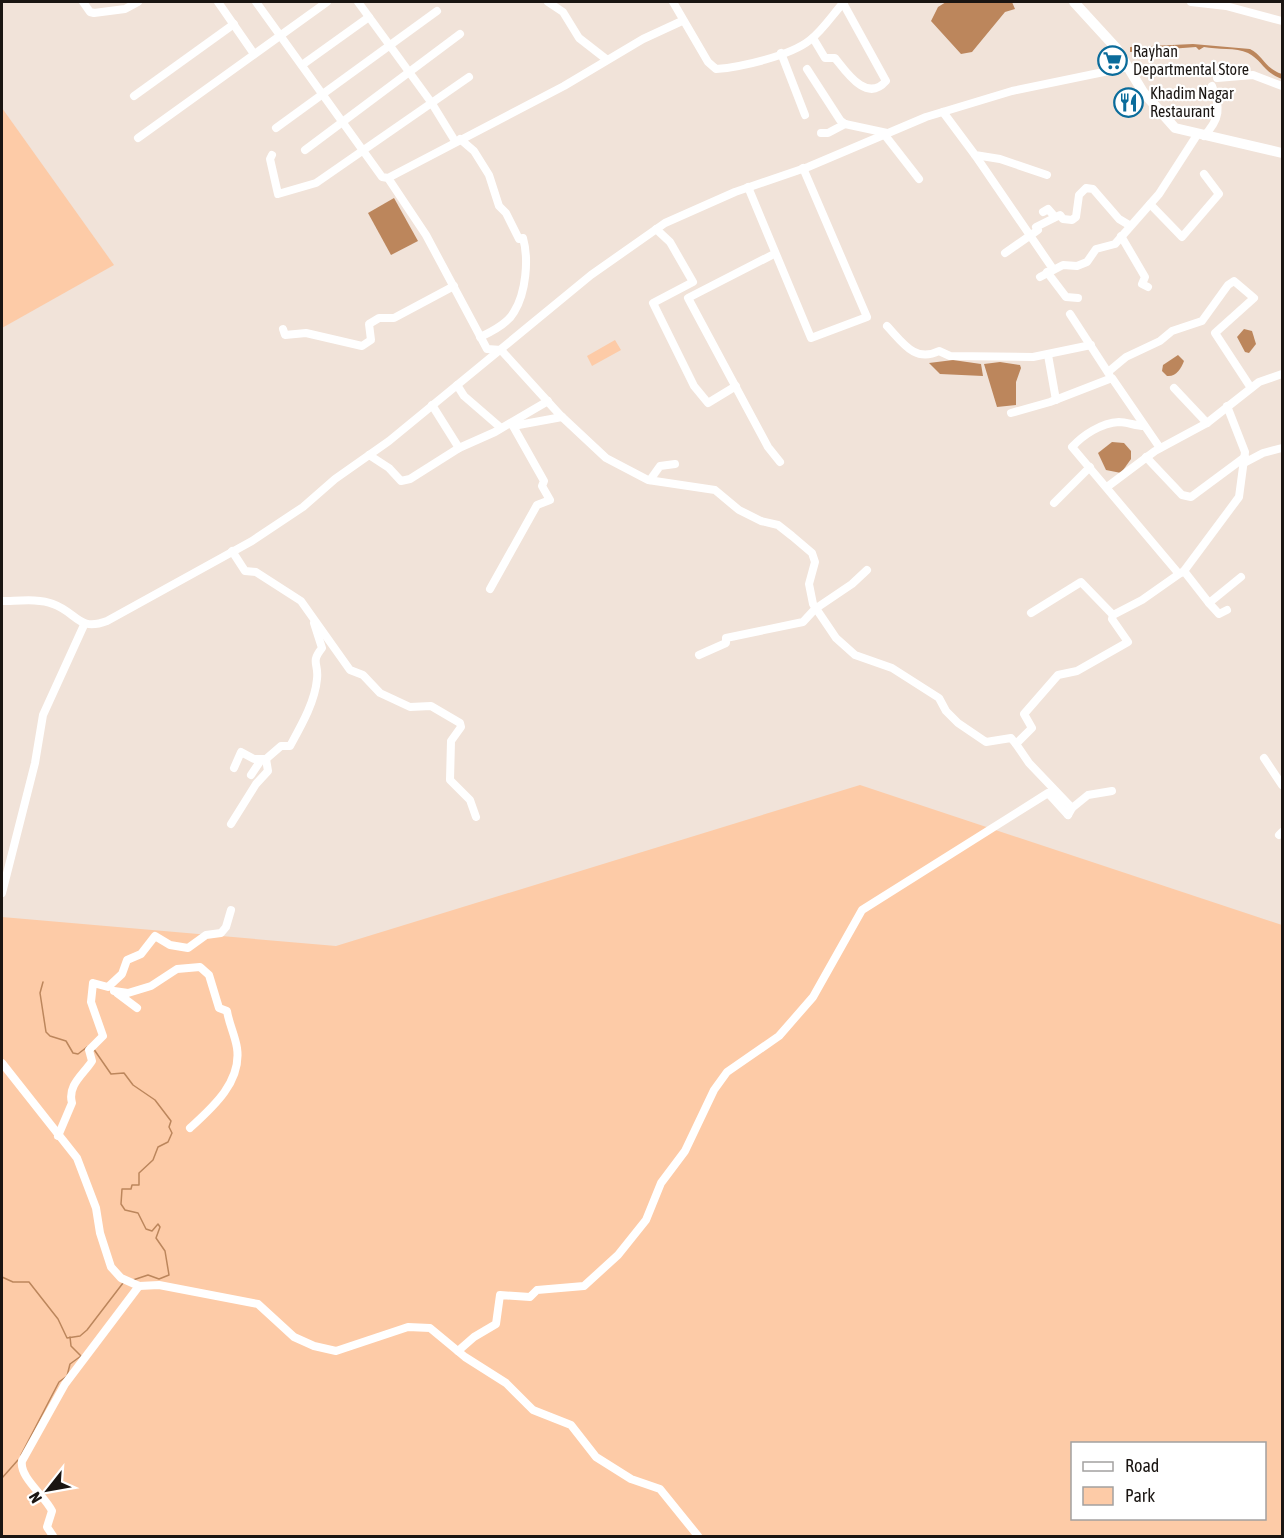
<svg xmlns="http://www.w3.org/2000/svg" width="1284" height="1538" font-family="'Asap Condensed',sans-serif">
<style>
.green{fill:#fdcba7;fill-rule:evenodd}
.water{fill:#bc865c}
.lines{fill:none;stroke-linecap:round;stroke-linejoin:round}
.stream{stroke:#bc865c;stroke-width:1.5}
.minor{stroke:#fff;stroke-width:8}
.highway{stroke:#fff;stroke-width:10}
.labels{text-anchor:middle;stroke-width:4.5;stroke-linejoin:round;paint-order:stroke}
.poi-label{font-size:16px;fill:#1a1512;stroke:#fff;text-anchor:start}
</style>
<rect width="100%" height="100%" fill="#f1e3d9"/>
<g class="green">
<polygon points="2,108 114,265 2,328"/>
<polygon points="615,340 621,350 592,366 587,356"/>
<path d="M860 785 1282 925V1536H2V917L336 946ZM1072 1444H1264V1518H1072Z"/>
</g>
<g class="water">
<polygon points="946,2 1012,2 1015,9 1005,12 972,52 961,54 931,21 938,7"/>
<path d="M1193 44 1250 49C1263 55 1264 68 1282 74V79C1264 73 1262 60 1248 53 1236 47 1217 50 1204 47L1199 50 1196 47 1130 52V47Z"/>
<polygon points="394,198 418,241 391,255 368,213"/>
<polygon points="1244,329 1252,331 1256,344 1249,353 1245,352 1237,337"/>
<path d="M1178 355 1184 361C1181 369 1176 377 1167 376L1162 371 1163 365Z"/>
<polygon points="953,360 981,364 983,376 940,374 929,363"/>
<polygon points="1000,362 1020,365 1021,368 1016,382 1016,405 997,407 984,364"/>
<polygon points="1112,442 1124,443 1131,451 1131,459 1121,473 1106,470 1098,453"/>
</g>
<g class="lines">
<g class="stream">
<polyline points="43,982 40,993 46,1032 50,1036 66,1041 73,1053 78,1054 87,1047"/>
<polyline points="93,1048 111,1074 124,1073 133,1085 155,1100 171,1121 169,1127 172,1133 168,1142 158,1147 153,1160 139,1173 139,1185 132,1185 131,1189 122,1189 121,1204 125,1210 138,1213 146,1229 152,1231 158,1224 160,1227 156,1238 165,1251 169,1275 159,1279 148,1275 133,1280"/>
<polyline points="2,1277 13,1282 29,1282 58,1319 67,1338 80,1336 87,1330 123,1283"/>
<polyline points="21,1455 59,1382 67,1376 70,1364 81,1356 71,1346 70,1337"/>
<polyline points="2,1478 18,1460"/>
</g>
<g class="minor">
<polyline points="83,2 90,12 94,13 125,9 138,2"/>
<polyline points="218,2 254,54"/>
<path d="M256 2 382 177 388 178 426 235 487 349 501 350 560 415 606 458 648 480 715 490 739 510 761 521 778 525 792 536 812 553 815 562 809 584 813 604 836 638 855 655 892 668 939 698 946 711 958 723 986 742 1011 738 1016 744 1032 728 1024 714 1058 675 1077 671 1128 642 1112 619 1113 615 1142 600 1179 574 1072 447C1083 435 1101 423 1119 422 1127 422 1136 426 1144 426"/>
<polyline points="358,2 431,102 455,141"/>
<polyline points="548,2 563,12 579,38 606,59"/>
<path d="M673 2 708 62 716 69C741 67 790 56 810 40 823 30 833 14 844 2"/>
<polyline points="1191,2 1226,6 1282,21"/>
<path d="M813 38 825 58H835C847 73 867 103 886 81L843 3"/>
<polyline points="781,53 805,115"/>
<polyline points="302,65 369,17"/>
<polyline points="807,69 840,120 845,124 887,133"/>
<polyline points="1217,78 1253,75 1282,86"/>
<polyline points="134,96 234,24"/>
<polyline points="943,112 975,155 1000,159 1047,175"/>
<polyline points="276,128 437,11"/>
<polyline points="821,133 828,133 845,124"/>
<polyline points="884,134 919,179"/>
<path d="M1204 136C1220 119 1221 108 1212 86"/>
<polyline points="138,138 327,2"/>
<path d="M460 139 474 151 489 175 499 206 506 213 519 239 523 238C529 259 526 293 514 312 508 323 491 332 480 337"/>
<polyline points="305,150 460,34"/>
<polyline points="272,155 270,159 278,194 316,183 469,77"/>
<polyline points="975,155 1053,269"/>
<polyline points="388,178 564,86 643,39 682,21"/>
<polyline points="748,187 811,338 867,317 803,168"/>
<polyline points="1150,204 1182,237 1219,194 1204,174"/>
<polyline points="1043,212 1048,209 1055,217"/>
<polyline points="656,229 670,242 693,282 653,303 694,386 708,403 736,386"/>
<polyline points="1121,236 1145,277 1142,284 1148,287"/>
<polyline points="1005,253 1038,230 1036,227 1060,215 1063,219 1072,220 1076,217 1079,195 1086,188 1093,189 1119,219 1129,225"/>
<polyline points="774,254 688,298 768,447 780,462"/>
<polyline points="1047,272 1066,297 1078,298"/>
<polyline points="1040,277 1063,265 1077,266 1087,262 1096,249 1115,244 1159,194 1197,135"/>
<polyline points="1070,314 1109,374"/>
<path d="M887 326C903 343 915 363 939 351L950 356 1033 357 1091 345"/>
<polyline points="283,329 285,335 306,333 362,346 371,340 369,324 379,318 394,318 454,286"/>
<polyline points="1048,355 1056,400"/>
<polyline points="1108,372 1126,357 1160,341 1172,331 1202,321 1228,285 1234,281 1254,298 1215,333 1251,388"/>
<polyline points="457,385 464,396 501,428"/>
<polyline points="1174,388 1207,423"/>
<polyline points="1011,413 1050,402 1112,378 1160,448"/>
<polyline points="511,424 513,426 562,417"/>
<polyline points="459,448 495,432 548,401"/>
<polyline points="369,455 389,468 401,481 410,479 459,448 432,405"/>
<polyline points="1146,457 1182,495 1191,497 1245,457"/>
<polyline points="1244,463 1263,453 1282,448"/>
<polyline points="650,480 660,466 675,464"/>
<polyline points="1107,487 1155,451 1207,423 1259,382 1282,374"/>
<polyline points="1054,503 1090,467"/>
<polyline points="232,551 245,571 256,572 301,601 350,670 363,675 380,693 410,707 431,706 460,723 461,727 451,741 450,780 470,800 476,817"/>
<polyline points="1184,571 1239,497 1245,452 1227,406"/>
<polyline points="1181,573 1184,571 1209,603 1241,577"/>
<polyline points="490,589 537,505 550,500 542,486 544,481 513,426"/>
<path d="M2 601C17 601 39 598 53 604 78 613 78 632 107 621L252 541 303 507 335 479 389 441 591 275 665 223 735 192 808 167 926 117 1012 91 1128 67"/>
<polyline points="1209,603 1219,614 1227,610"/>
<polyline points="1031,613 1081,582 1113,615"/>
<polyline points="699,655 726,643 726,638 803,622 815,609 852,584 867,570"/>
<polyline points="1016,744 1029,763 1072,808 1068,815"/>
<polyline points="1264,758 1282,785"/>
<path d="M234 768 241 752 254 759H266L281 746H290C301 726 315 702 317 679 319 663 310 663 322 648L314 623"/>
<polyline points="251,775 261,760"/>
<polyline points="1072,808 1088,795 1112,791"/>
<polyline points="231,824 256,784 268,771 266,759"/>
<polyline points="1279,835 1282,832"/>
<polyline points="2,893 35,763 43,715 84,625"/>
<path d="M114 991 128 993 151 986 177 969 200 967 209 975 219 1008 227 1011C229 1024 235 1035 237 1048 242 1082 212 1108 190 1128"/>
<polyline points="117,993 137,1008"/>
<polyline points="2,1063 77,1158 96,1208 100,1233 111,1267 121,1278 139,1286 159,1285 258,1304 294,1337 314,1346 336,1351 408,1327 430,1328 465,1357 506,1383 533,1410 571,1425 596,1457 631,1479 660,1489 698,1536"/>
<path d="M58 1136 72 1103C67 1085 84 1074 92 1061L89 1050 103 1036 91 1002 93 983 108 987 122 974 127 960 141 954 155 936 170 945 188 948 206 935 221 933 226 927 231 910"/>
<polyline points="458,1351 474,1337 496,1324 500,1295 530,1297 537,1290 584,1286 618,1255 646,1220 661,1183 685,1151 714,1090 727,1072 779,1036 813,997 862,910 1048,793 1068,815"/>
<path d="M53 1536 47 1527 52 1511C45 1496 19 1477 22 1461L65 1384 139 1286"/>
</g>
<polyline class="highway" points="1074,2 1117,49 1143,92 1175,128 1282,153"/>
</g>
<defs>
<symbol id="supermarket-ring" viewBox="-11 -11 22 22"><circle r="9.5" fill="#fff" stroke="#0b6c9b" stroke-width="1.5"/><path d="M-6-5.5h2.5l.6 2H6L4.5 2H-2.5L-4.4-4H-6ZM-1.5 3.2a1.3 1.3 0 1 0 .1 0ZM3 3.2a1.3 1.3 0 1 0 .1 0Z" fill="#0b6c9b"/></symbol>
<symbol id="restaurant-ring" viewBox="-11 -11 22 22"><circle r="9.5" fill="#fff" stroke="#0b6c9b" stroke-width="1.5"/><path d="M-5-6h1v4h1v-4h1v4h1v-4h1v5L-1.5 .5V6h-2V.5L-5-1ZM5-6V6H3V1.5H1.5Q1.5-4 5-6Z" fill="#0b6c9b"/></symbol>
</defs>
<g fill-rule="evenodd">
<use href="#supermarket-ring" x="1096" y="44" width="33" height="33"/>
<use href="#restaurant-ring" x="1112" y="86" width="33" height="33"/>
</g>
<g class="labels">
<g class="poi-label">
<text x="1133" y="57">Rayhan<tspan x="1133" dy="18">Departmental Store</tspan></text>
<text x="1150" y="99">Khadim Nagar<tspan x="1150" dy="18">Restaurant</tspan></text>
</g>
</g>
<rect width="1284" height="1538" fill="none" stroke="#1a1512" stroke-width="6"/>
<rect x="1071" y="1442" width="195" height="78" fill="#ffffff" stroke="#a3a1a0" stroke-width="1.5"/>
<rect x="1083" y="1462" width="30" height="9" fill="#ffffff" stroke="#a3a1a0" stroke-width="1.5"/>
<text x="1125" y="1472" font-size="18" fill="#1a1512">Road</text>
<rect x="1083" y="1487" width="30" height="18" fill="#fdcba7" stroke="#a3a1a0" stroke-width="1.5"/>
<text x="1125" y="1502" font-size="18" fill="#1a1512">Park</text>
<g transform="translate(48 1490) rotate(239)" stroke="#ffffff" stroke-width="4.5" paint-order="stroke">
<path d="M0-4.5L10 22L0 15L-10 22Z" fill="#1a1512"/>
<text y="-9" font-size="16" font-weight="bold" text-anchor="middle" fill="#1a1512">N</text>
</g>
</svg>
